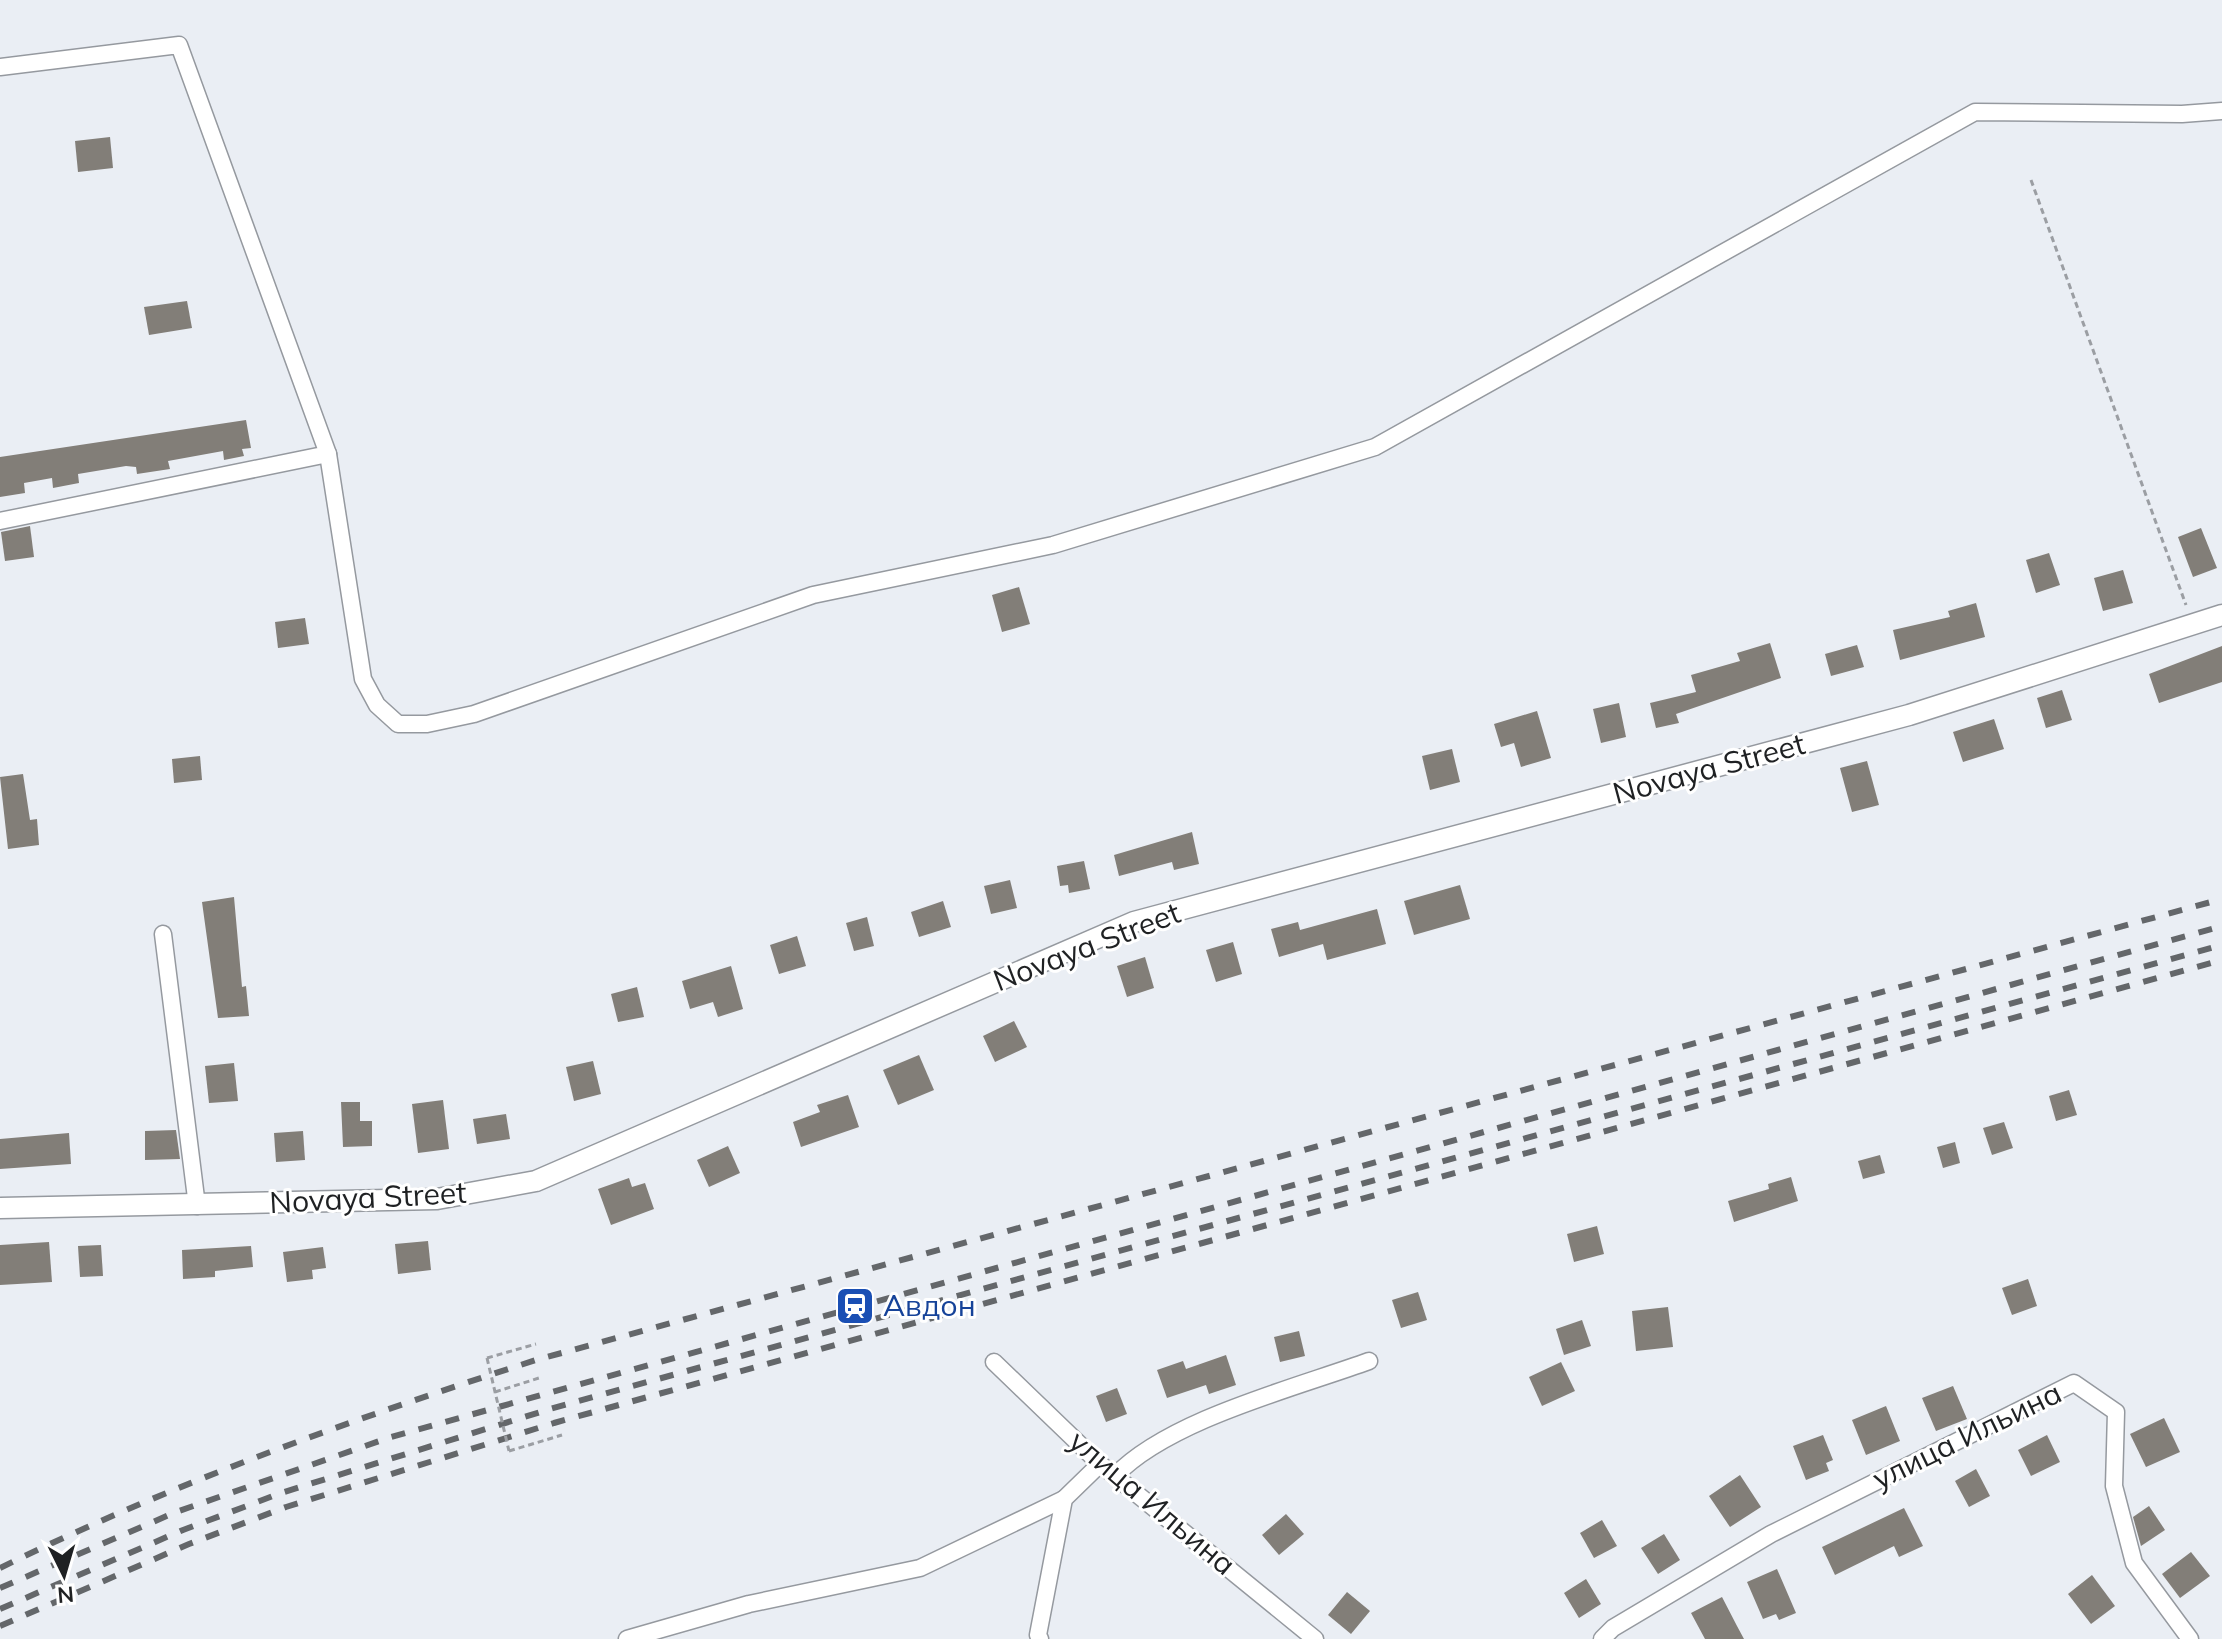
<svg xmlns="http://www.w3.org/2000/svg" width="2222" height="1639" font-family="Mulish,sans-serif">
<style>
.building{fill:#827e78}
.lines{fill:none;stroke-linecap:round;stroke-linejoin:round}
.minor-casing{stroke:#95999f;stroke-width:19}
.tertiary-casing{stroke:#95999f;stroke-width:23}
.path{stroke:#9b9ea3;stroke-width:3;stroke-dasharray:6 4;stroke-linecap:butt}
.minor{stroke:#fff;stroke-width:16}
.tertiary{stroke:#fff;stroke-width:20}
.rail{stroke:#64676a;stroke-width:6;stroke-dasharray:14 14;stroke-linecap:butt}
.path-bridge{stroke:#9b9ea3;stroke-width:3;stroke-dasharray:6 4;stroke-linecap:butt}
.labels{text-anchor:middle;stroke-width:6;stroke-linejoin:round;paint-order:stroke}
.street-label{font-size:30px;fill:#1f2123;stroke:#fff}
.transit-label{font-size:30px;fill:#164399;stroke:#fff;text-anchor:start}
</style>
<rect width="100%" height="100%" fill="#eaeef4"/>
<g class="building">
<polygon points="110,137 113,168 78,172 75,141"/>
<polygon points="187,301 192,328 149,335 144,307"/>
<polygon points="246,420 251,448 242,449 244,456 224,460 223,451 168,461 170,469 137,474 136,467 126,466 78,474 79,483 53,488 52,478 24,483 25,493 0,497 0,457"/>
<polygon points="30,526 34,557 5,561 1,532"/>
<polygon points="2201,528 2217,568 2193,577 2178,537"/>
<polygon points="2049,553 2060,585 2036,593 2026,560"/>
<polygon points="2123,570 2133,603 2103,611 2094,578"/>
<polygon points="1019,587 1030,624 1002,632 992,595"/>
<polygon points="1976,603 1985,637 1900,660 1893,630 1950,617 1948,611"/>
<polygon points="305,618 309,644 278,648 275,622"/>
<polygon points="1770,643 1781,678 1676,714 1679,723 1656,728 1650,703 1696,692 1691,675 1740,661 1737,653"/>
<polygon points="1857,645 1864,667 1831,676 1825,654"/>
<polygon points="2222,646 2222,682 2159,703 2149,674"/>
<polygon points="2062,690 2072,720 2046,728 2037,698"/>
<polygon points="1619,703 1626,737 1601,743 1593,709"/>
<polygon points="1537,711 1551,758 1521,767 1514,743 1501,747 1494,724"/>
<polygon points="1994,719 2004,749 1963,762 1953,732"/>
<polygon points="1452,749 1460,782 1430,790 1422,756"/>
<polygon points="200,756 202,780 174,783 172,759"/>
<polygon points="1867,761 1879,805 1852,812 1840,768"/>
<polygon points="23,774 30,820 37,819 39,845 8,849 0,777"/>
<polygon points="1192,832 1199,864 1174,870 1172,862 1119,876 1114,855"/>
<polygon points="1084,861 1090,889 1069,893 1068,885 1060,886 1057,866"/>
<polygon points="1010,880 1017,908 991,914 984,886"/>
<polygon points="1460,885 1470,919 1414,935 1404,901"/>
<polygon points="234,897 242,987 246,986 249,1016 218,1018 202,902"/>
<polygon points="943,901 951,927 919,937 911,912"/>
<polygon points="1377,909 1386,944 1327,960 1323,944 1279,957 1271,929 1298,922 1300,930"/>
<polygon points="867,917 874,946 854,951 846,923"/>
<polygon points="797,936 806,966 779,974 770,945"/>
<polygon points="1233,942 1242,974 1216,982 1206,950"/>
<polygon points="1145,957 1154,988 1127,997 1117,966"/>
<polygon points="731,966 743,1009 718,1017 713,1002 690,1009 682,981"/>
<polygon points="637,987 644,1017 618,1022 611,994"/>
<polygon points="1014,1021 1027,1047 995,1062 983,1036"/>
<polygon points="919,1055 934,1090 898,1105 883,1070"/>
<polygon points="593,1061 601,1094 574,1101 566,1067"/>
<polygon points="234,1063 238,1101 209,1103 205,1066"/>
<polygon points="2069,1090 2077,1115 2056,1121 2049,1096"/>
<polygon points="848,1095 859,1127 801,1147 793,1122 820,1112 817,1105"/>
<polygon points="443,1100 449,1149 418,1153 412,1104"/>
<polygon points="341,1102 360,1102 360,1121 372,1121 372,1146 343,1147"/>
<polygon points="506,1114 510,1139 477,1144 473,1119"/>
<polygon points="2004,1122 2013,1148 1992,1155 1983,1128"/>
<polygon points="176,1130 180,1159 145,1160 145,1131"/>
<polygon points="303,1131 305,1160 276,1162 274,1133"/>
<polygon points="69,1133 71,1164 0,1169 0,1139"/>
<polygon points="1955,1142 1960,1163 1943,1168 1937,1147"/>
<polygon points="728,1146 740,1173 709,1187 697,1160"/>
<polygon points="1880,1155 1885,1173 1863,1179 1858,1161"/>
<polygon points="1791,1177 1798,1201 1734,1222 1728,1201 1769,1189 1768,1184"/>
<polygon points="629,1178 632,1187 645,1183 654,1209 611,1225 598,1189"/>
<polygon points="1597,1226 1604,1254 1574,1262 1567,1234"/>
<polygon points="428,1241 431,1270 398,1274 395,1244"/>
<polygon points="49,1242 52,1282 0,1285 0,1245"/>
<polygon points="101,1245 103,1276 80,1277 78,1246"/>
<polygon points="251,1246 253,1267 215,1271 215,1277 183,1279 182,1250"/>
<polygon points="323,1247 326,1268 312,1270 313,1279 287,1282 283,1252"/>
<polygon points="2028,1279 2037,1306 2012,1315 2002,1288"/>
<polygon points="1418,1292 1427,1320 1401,1328 1392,1300"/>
<polygon points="1668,1307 1673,1347 1636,1351 1632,1311"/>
<polygon points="1582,1320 1591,1346 1564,1355 1556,1329"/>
<polygon points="1299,1331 1305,1356 1280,1362 1274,1337"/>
<polygon points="1226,1355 1236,1385 1209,1394 1206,1385 1167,1398 1157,1370 1183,1361 1186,1369"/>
<polygon points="1561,1362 1575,1391 1542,1406 1529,1377"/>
<polygon points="1953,1386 1967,1419 1936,1431 1922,1398"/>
<polygon points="1117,1388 1127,1414 1106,1422 1096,1396"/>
<polygon points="1886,1406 1900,1441 1866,1455 1852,1420"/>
<polygon points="2164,1418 2180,1452 2146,1467 2130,1434"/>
<polygon points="1823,1435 1833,1460 1826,1463 1829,1471 1806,1480 1793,1446"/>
<polygon points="2047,1435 2060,1462 2031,1476 2018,1450"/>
<polygon points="1976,1469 1990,1496 1969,1507 1955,1481"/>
<polygon points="1740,1475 1761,1507 1730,1527 1709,1496"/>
<polygon points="2149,1506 2165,1530 2141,1546 2133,1517"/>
<polygon points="1904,1508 1923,1546 1899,1557 1894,1546 1835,1575 1822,1547"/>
<polygon points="1286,1514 1304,1534 1279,1555 1262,1535"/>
<polygon points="1602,1520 1617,1546 1594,1558 1580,1533"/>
<polygon points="1664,1534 1680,1560 1658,1574 1641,1548"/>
<polygon points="2191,1552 2210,1576 2180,1598 2162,1574"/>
<polygon points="1777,1569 1796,1613 1779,1620 1776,1614 1763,1619 1747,1582"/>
<polygon points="2092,1575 2115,1606 2091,1624 2068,1594"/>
<polygon points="1586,1579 1601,1604 1579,1618 1564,1593"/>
<polygon points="1347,1592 1370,1611 1351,1634 1328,1615"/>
<polygon points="1722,1597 1737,1626 1744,1639 1705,1639 1691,1613"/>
</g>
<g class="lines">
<defs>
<g id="minor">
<polyline points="0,67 179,45 328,454 0,521"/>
<polyline points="328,454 363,679 377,705 398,724 427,724 474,714 813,595 1053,545 1375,447 1975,112 2182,114 2222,111"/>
<polyline points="163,934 197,1206"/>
<polyline points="994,1362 1100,1464 1315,1639"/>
<path d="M1115 1476C1168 1420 1295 1388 1369 1361"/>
<polyline points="627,1639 749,1604 920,1568 1064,1499"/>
<polyline points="1040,1639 1038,1635 1064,1499 1100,1464"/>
<polyline points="1602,1639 1613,1628 1771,1534 2074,1383 2116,1412 2114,1486 2134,1563 2190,1639"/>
</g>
<polyline id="tertiary" points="0,1208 437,1199 536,1181 1134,922 1909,715 2222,615"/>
</defs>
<use href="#minor" class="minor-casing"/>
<use href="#tertiary" class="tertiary-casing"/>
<g class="path">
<polyline points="2031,180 2186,605"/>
<polyline points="487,1358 536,1344"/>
<polyline points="495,1392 539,1378"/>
<polyline points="509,1451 562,1435"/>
</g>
<use href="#minor" class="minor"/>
<use href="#tertiary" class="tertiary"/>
<g class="rail">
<path d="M0 1568C173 1483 353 1419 536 1360L2222 899"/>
<polyline points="0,1588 176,1512 391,1437 2222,926"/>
<polyline points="0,1609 183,1530 281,1493 550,1409 2222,945"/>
<polyline points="0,1626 189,1544 286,1507 554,1423 2222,960"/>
</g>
<polyline class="path-bridge" points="487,1358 509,1451"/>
</g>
<defs>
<symbol id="station-square" viewBox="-11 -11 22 22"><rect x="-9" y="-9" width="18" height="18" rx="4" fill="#1a4fb4" stroke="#fff"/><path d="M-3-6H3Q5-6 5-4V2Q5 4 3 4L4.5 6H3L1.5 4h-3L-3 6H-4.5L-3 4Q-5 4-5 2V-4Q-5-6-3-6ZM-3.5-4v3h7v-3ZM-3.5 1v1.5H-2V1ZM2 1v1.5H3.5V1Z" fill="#fff"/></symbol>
</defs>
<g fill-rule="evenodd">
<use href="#station-square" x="833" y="1284" width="44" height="44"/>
</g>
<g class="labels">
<g class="street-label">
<text transform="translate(1709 769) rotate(-15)" y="10">Novaya Street</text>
<text transform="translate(1087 947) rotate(-21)" y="10">Novaya Street</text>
<text transform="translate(368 1198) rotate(-3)" y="10">Novaya Street</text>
<text transform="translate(1967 1436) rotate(-26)" y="10">улица Ильина</text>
<text transform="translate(1152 1503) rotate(40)" y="10">улица Ильина</text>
</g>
<g class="transit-label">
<text x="883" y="1316">Авдон</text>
</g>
</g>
<g transform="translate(64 1575) rotate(175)" stroke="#ffffff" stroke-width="6" paint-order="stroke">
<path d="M0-6L14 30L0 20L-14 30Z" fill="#1f2123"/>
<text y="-12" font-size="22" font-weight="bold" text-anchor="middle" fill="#1f2123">N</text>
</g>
</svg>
